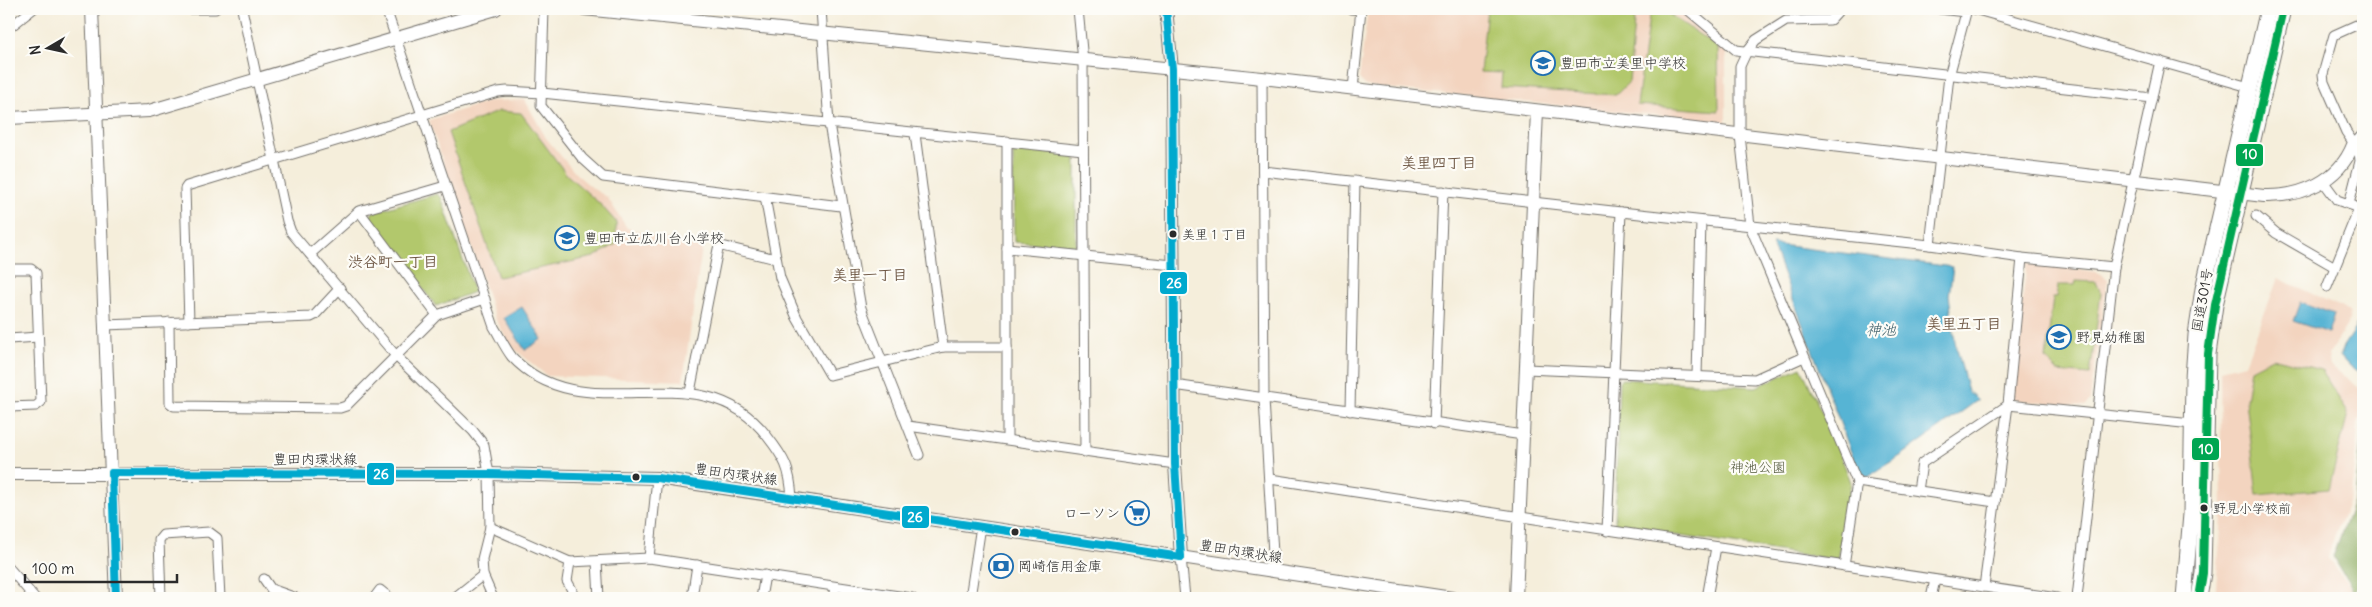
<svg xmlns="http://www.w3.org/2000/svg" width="2372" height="607" font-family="Delius,'Klee One',sans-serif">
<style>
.built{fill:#f3d4bf}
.green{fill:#b2c86c;stroke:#6e7a4c}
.forest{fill:#8dac60;stroke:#5c6c46}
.water{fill:#56b4d4;stroke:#407080}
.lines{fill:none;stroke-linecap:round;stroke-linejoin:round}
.street-casing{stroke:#726f69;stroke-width:11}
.secondary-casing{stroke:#726f69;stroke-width:14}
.highway-casing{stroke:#726f69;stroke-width:17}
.street{stroke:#fff;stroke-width:9}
.secondary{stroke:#fff;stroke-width:12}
.highway{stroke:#fff;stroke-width:15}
.bus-1-casing{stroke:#fdfcf7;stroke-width:11}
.bus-2-casing{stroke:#fdfcf7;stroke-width:11}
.bus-1{stroke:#00a9ce;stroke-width:8}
.bus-2{stroke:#00a651;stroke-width:8}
.bus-dot{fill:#2b2b2b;stroke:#fdfcf7;stroke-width:2}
.labels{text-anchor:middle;stroke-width:4.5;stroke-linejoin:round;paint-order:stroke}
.bus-label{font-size:13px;fill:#2b2b2b;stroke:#fdfcf7;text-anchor:start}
.poi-label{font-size:14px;fill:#2b2b2b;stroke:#fdfcf7;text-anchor:start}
.street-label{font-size:14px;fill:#2b2b2b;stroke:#fdfcf7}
.park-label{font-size:14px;fill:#545a3e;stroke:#fdfcf7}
.neighbourhood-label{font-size:15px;font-weight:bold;fill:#6f5845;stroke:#fdfcf7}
.water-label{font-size:15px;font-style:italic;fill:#3a5b66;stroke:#fdfcf7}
.line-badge{stroke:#fdfcf7;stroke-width:2}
.badge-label{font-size:14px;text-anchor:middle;font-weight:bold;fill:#fff}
</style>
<rect width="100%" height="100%" fill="#fdfcf7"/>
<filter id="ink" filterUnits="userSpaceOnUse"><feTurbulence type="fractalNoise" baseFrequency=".02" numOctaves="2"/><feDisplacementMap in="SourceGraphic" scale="10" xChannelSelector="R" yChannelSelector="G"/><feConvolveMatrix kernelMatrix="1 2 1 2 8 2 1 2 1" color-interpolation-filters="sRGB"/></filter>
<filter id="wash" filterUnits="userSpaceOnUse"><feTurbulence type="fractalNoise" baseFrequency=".0096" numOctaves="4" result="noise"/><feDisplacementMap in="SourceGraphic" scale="20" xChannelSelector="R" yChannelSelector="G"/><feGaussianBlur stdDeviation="1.12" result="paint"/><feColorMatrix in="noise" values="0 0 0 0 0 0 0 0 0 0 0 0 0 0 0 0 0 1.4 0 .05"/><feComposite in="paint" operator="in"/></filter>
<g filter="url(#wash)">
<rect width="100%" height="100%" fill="#f5eedb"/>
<g class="built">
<polygon points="1368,9 1679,9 1726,47 1726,122 1366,86 1359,79"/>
<polygon points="525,100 546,138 576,174 595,190 607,197 627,228 702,248 683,381 547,376 511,346 495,318 429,120 490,101"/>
<polygon points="2027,263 2097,272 2108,279 2090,400 2085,406 2012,400 2011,394"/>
<polygon points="2278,278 2349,311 2350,320 2328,355 2330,365 2363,391 2363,412 2359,418 2351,496 2334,537 2328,558 2358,598 2215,598 2222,518 2220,370 2245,364"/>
</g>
<g class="green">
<polygon points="1487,9 1635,9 1629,82 1616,95 1501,88 1502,73 1480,72"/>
<polygon points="1650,9 1661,9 1718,47 1719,111 1637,105"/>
<polygon points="499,111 521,113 567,175 599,203 616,222 616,244 594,257 498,277 448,132"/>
<polygon points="1013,149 1076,155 1076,246 1014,242"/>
<polygon points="437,194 441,197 474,292 436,306 369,219 373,212"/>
<polygon points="2076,281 2096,282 2101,293 2090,375 2058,372 2046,359 2053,297 2057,297 2058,285 2075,285"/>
<polygon points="2272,358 2321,370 2348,413 2329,489 2257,495 2246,400 2251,369"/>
<polygon points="1801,367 1834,439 1851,482 1838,560 1615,526 1619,381 1622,379 1756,387"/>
</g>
<polygon class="forest" points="2363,421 2363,578 2354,591 2333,557 2355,496"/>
<g class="water">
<polygon points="1772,244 1953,267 1949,295 1955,342 1968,391 1978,400 1902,455 1868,476 1859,473"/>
<polygon points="2300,302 2334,314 2328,333 2293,321"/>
<polygon points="522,307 542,339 525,350 504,318"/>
<polygon points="2363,316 2363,374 2350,367 2340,356 2344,345"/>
</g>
</g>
<g filter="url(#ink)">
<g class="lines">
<defs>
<g id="street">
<polyline points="178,9 215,9"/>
<polyline points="242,9 287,221 291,232 397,357 473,431 484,445 489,474 490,527 482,559 483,575 493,598"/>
<path d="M386 9 494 327C500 337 505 348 512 357 585 435 699 347 767 436 785 459 790 468 792 498"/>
<polyline points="544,9 541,106 582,158 603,177 841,206"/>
<polyline points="821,9 829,124 861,308 919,455"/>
<polyline points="1078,9 1083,61 1085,452"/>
<polyline points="1351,9 1361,10"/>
<polyline points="1687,9 1736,50 2152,98"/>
<polyline points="1840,9 1830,20 1786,21 1756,40 1747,51 1740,66 1740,135 1750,226 1857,482 1844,566"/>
<polyline points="1940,9 1965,12"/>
<polyline points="1974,9 2249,87"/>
<polyline points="2362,9 2363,13"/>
<polyline points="9,28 33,9"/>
<polyline points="1262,78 1264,399 1274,571"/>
<polyline points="1353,89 1361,9"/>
<polyline points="915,134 943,347"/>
<polyline points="1007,141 1007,438"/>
<polyline points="2353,145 2363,134"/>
<polyline points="1263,171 1621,212 1930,245 2022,258 2114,267"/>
<polyline points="2323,181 2337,200 2354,206"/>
<polyline points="765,197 780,278 797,318 830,375 943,347 1007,347"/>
<polyline points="2349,204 2360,161 2359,151 2346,132 2324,82 2323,74 2334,35 2363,22"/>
<polyline points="359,211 437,315"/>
<polyline points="2256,216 2276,233 2335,267"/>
<polyline points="1930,245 1949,76 1967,9"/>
<polyline points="1007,248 1173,265"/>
<polyline points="310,254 359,211 445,186"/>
<polyline points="9,269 31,269 36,273 41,402 36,406 9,407"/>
<polyline points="2327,287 2359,208"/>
<polyline points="169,322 170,403 174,406 340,408 346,406 437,315 485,299"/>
<polyline points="189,322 185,189 187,186 498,92 507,91 542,93 1083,150"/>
<polyline points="105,325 311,317 315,315 340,288"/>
<polyline points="9,339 38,337"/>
<polyline points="1526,369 1755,379 1804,357"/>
<polyline points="1697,376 1701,221"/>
<polyline points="1174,385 1523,435"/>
<polyline points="690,392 718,249 722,246 776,259"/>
<polyline points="1350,411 1355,181"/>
<polyline points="1434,424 1443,191"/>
<polyline points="908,426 1175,464"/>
<polyline points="1270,479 2057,598"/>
<polyline points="1857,482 1995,502"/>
<polyline points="1918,491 1922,463 2008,405 2192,424"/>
<polyline points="490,527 570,562 649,558 912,598"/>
<polyline points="1607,531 1621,212"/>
<polyline points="1181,557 1185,598"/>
<polyline points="649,558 657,478"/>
<polyline points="597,561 599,598"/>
<polyline points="570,562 567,581 572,590 571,598"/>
<polyline points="9,568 35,598"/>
<polyline points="264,579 271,589 296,598"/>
<polyline points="1984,587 2008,405 2022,258"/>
<polyline points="161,598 159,540 163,535 209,532 217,538 220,598"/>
<polyline points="374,598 380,590 390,598"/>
<polyline points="454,598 483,575"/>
<polyline points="692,598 697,565"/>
<polyline points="761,598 765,575"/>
<polyline points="833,598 835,587"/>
<polyline points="970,598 981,526"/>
<polyline points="1707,598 1716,547"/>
<polyline points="1931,598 1935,580"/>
<polyline points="2077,598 2114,267 2160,61"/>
</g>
<g id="secondary">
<polyline points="92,9 116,598"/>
<path d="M584 9 1262 78 2264 196C2301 197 2339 181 2353 145"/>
<polyline points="1166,9 1172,69 1175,464 1181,557"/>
<polyline points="9,118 149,111 496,9"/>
<polyline points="9,474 489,474 657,478 1452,598"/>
<polyline points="1516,598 1537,111"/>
</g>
<g id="highway">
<polyline points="2184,598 2191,514 2193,378 2196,335 2203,289 2268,9"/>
<polyline points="2199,598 2203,573 2208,354 2215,305 2283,9"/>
</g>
</defs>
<use href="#street" class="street-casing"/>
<use href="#secondary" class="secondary-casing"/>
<use href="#highway" class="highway-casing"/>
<use href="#street" class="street"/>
<use href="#secondary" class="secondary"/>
<use href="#highway" class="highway"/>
<defs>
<g id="bus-1">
<polyline points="1166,9 1172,69 1175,464 1181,557"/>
<polyline points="112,473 489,474 657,478 1181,557"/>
<polyline points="112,473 116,598"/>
</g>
<polyline id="bus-2" points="2199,598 2203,573 2208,354 2215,305 2283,9"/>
</defs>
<use href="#bus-1" class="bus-1-casing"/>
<use href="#bus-2" class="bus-2-casing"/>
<use href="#bus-1" class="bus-1"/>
<use href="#bus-2" class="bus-2"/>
</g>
</g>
<defs>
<symbol id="school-ring" viewBox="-11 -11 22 22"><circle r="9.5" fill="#fdfcf7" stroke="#1f6fb2" stroke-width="1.5"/><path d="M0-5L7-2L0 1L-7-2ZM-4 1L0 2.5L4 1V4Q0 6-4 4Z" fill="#1f6fb2"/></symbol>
<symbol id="supermarket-ring" viewBox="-11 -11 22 22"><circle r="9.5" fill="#fdfcf7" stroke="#1f6fb2" stroke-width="1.5"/><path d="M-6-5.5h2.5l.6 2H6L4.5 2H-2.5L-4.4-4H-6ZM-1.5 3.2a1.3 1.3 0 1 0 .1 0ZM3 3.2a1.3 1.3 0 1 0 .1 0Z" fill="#1f6fb2"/></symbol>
<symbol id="bank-ring" viewBox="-11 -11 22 22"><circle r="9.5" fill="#fdfcf7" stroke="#1f6fb2" stroke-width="1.5"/><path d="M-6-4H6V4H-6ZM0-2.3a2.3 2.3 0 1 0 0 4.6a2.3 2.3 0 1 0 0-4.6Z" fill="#1f6fb2"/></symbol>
</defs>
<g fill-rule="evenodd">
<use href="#school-ring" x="1529" y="49" width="28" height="28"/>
<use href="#school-ring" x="553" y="224" width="28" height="28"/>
<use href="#school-ring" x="2045" y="323" width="28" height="28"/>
<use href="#supermarket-ring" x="1123" y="499" width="28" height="28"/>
<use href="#bank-ring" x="987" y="552" width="28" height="28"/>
</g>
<g class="bus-dot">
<circle cx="1173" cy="234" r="4.5"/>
<circle cx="636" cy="477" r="4.5"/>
<circle cx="2204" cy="508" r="4.5"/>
<circle cx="1015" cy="532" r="4.5"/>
</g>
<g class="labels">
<g class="bus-label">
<text x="1182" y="239">美里１丁目</text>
<text x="2213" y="513">野見小学校前</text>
</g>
<g class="poi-label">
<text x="1560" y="68">豊田市立美里中学校</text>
<text x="584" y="243">豊田市立広川台小学校</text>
<text x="2076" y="342">野見幼稚園</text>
<text x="1120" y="518" text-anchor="end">ローソン</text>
<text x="1018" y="571">岡崎信用金庫</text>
</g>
<g class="street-label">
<text transform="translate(2202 300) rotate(-80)" y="5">国道301号</text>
<text x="315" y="464">豊田内環状線</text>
<text transform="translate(736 474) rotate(8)" y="5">豊田内環状線</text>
<text transform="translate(1241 551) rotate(9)" y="5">豊田内環状線</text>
</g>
<g class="park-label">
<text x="1758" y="472">神池公園</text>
</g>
<g class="neighbourhood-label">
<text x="1439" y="168">美里四丁目</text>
<text x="393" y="267">渋谷町一丁目</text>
<text x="870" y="280">美里一丁目</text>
<text x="1964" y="329">美里五丁目</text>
</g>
<g class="water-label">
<text x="1881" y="335">神池</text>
</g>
</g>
<g class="line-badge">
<rect x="2235" y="143" width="29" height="24" rx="5" fill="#00a651"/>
<rect x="1159" y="271" width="29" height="24" rx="5" fill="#00a9ce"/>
<rect x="2191" y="437" width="29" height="24" rx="5" fill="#00a651"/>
<rect x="366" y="462" width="29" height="24" rx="5" fill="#00a9ce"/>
<rect x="901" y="505" width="29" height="24" rx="5" fill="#00a9ce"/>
</g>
<g class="badge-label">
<text x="2250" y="159">10</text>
<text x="1174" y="288">26</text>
<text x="2206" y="454">10</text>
<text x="381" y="479">26</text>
<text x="915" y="522">26</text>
</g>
<rect width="2372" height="607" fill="none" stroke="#fdfcf7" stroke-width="30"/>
<g transform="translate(48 48) rotate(261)" stroke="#fdfcf7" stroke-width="4" paint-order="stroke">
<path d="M0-4L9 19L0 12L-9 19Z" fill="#2b2b2b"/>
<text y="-8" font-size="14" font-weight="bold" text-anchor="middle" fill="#2b2b2b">N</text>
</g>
<path d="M25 574v8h152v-8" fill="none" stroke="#2b2b2b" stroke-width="2.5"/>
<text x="32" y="574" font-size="15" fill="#2b2b2b" stroke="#fdfcf7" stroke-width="4" paint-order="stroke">100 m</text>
</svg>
